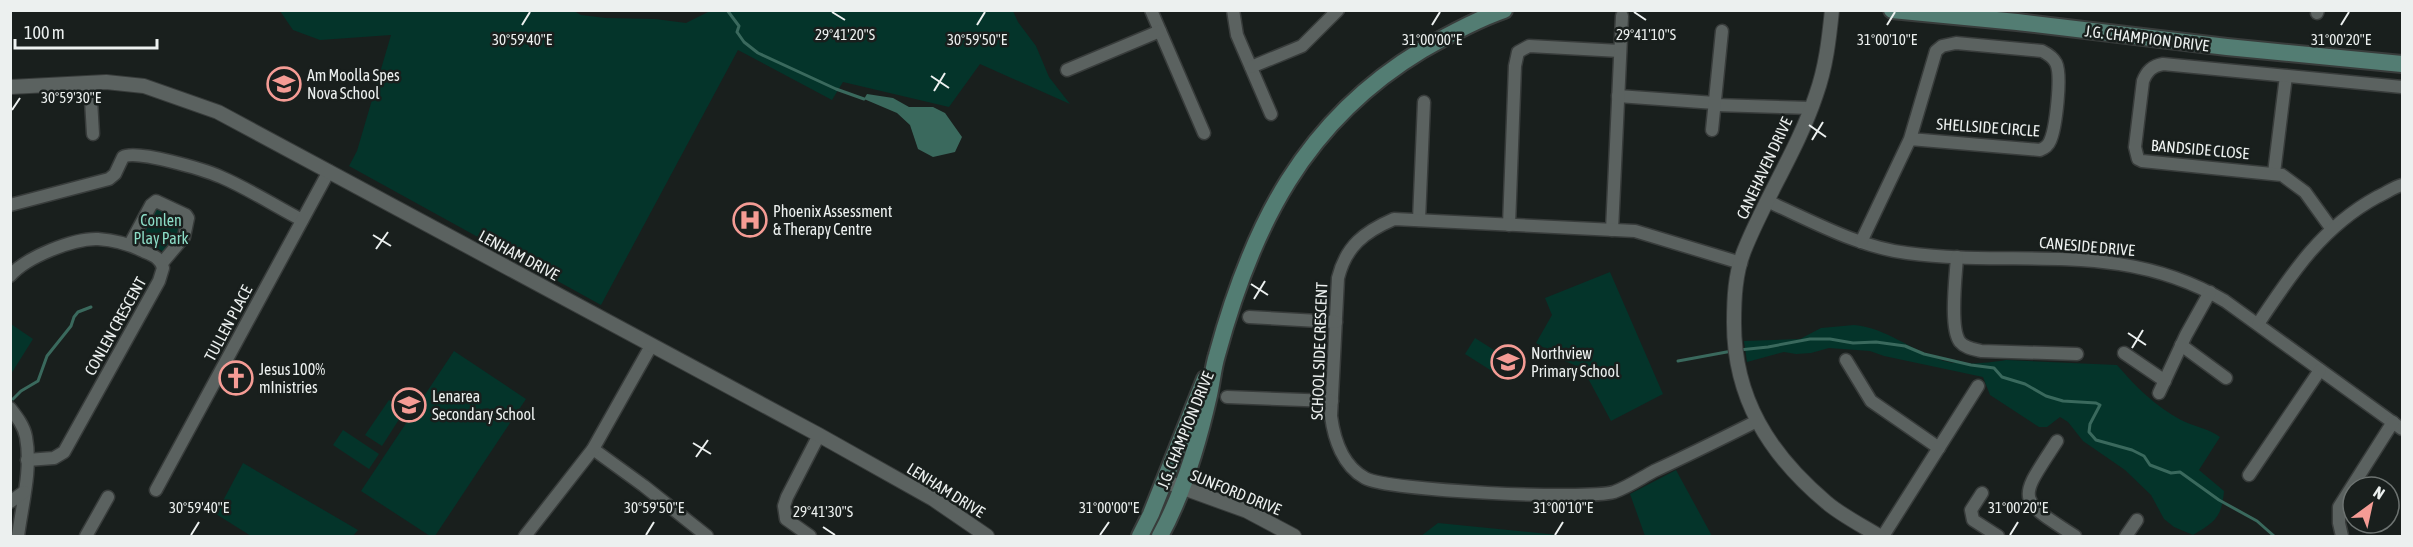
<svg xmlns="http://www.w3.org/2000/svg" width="2413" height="547" font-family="'Asap Condensed',sans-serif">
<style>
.green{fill:#04342a}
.water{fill:#3a695d}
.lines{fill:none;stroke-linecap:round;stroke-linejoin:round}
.stream{stroke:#3a695d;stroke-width:3}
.minor-casing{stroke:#383c3b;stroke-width:15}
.tertiary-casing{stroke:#383c3b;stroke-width:16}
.secondary-casing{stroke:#383c3b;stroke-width:20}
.minor{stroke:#5b6260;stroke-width:12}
.tertiary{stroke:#5b6260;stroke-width:14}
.secondary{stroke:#537d73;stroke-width:16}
.ticks{fill:none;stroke:#ecf0ef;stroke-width:2}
.labels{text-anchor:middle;stroke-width:5;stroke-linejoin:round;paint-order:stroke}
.street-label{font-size:16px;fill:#ecf0ef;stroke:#191f1d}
.poi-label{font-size:16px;fill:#ecf0ef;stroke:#191f1d;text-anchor:start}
.park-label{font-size:16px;fill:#8cddc7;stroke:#191f1d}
.ticks-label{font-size:15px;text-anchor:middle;fill:#ecf0ef;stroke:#191f1d;stroke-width:5;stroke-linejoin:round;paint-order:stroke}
</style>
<rect width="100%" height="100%" fill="#191f1d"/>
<g class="green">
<polygon points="572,10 581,15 606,18 655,19 686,23 712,10 1013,11 1018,22 1036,46 1049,77 1070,104 980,64 949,107 843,82 832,100 738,50 601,305 349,166 357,151 391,35 320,40 293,30 280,11"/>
<polygon points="155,204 185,220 168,254 138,238"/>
<polygon points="1610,272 1663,394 1611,421 1583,369 1565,361 1536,343 1552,315 1545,298"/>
<polygon points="11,324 33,339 11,374"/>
<path d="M1854 325C1887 328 1910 350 1941 360 1957 366 1989 363 2006 360L2117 365C2136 387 2155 406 2181 420 2194 427 2208 428 2220 437L2199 470 2224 491C2222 517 2215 522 2193 535L2174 527 2164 519 2151 495 2125 470 2083 441 2068 422 2060 417 2047 427H2039L1990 395 1983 377 1884 356 1870 351 1829 348 1811 353 1796 354 1784 352 1747 362 1744 341 1800 339 1821 328Z"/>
<polygon points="1475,338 1505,357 1495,373 1465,354"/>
<polygon points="454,351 526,399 435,536 430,536 361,491"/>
<polygon points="389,400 405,410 382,446 365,435"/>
<polygon points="343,430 379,454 369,469 333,445"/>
<polygon points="243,463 358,530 353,536 251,536 216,514"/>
<polygon points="1676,470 1712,536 1645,536 1630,494"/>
<polygon points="1438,523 1568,536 1421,536"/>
</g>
<polygon class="water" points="867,94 893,98 909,107 933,107 945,113 962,137 955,152 933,157 918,149 910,125 897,113 864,99"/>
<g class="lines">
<g class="stream">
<polyline points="727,10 739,26 737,32 744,42 758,53 836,89 864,99"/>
<polyline points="1739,350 1768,347 1810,339 1830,339 1853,343 1876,342 1905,346 1924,354 1971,365 1994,368 2002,377 2025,384 2046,396 2063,401 2096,403 2100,405 2090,424 2089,432 2096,440 2132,450 2144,456 2150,465 2171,473 2180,472 2219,500 2257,521 2274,536"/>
<polyline points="1678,361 1732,351"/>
<polyline points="13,399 21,391 38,381 47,356 71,326 74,317 78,312 91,307"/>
</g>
<defs>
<g id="minor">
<polyline points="1151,10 1204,133"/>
<polyline points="1233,10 1237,35 1271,114"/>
<polyline points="2317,13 2318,10"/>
<polyline points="1251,67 1302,46 1338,10"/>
<polyline points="1067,70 1160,31"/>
<polyline points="90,83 93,134"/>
<polyline points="1618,96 1715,103"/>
<polyline points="1715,105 1811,108"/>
<polyline points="1712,130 1722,31"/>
<polyline points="2274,173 2286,76"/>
<path d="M1767 201C1812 221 1858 247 1907 253 2019 268 2120 239 2225 301L2402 429"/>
<path d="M10 205 109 179 115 174 123 157C136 149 205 170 221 177 249 189 275 206 302 220"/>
<polyline points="1419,220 1424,102"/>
<polyline points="1509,225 1515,66 1518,52 1529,46 1620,51"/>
<path d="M2331 228 2305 192 2282 175 2142 161 2138 159 2135 147 2143 81C2147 71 2152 66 2163 64L2402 87"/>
<polyline points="1612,230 1622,16"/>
<path d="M1861 242 1910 139 1936 51 1942 46 1956 43 2042 51C2048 54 2053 57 2056 63 2062 75 2056 128 2050 141 2048 146 2045 148 2040 150L1910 139"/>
<polyline points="130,244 151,205 156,201 186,215 188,218 184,237 162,263"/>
<path d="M1957 257C1956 275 1949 328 1960 342 1965 348 1973 349 1981 351L2077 354"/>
<path d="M1741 263 1635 231 1394 219C1364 232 1346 246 1338 278L1331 416C1334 439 1343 466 1365 478 1388 491 1586 500 1614 492 1628 487 1641 478 1654 471 1689 455 1723 438 1757 421"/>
<path d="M10 276C26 257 74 238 98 239 114 240 129 244 143 251 152 255 160 257 163 268L159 281 64 452 54 458 27 460"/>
<polyline points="1249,317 1336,322"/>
<path d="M2258 324C2292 273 2322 227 2377 197 2386 193 2394 187 2402 185"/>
<polyline points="2181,345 2226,378"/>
<polyline points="2124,353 2165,381"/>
<polyline points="1846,360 1871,401 1939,448"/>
<polyline points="2159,393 2186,335 2210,292"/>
<polyline points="1227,397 1332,401"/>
<path d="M10 408C17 417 24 426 26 437 32 469 22 505 18 536"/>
<path d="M2057 441C2019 500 2014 497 2075 536"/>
<polyline points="593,449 644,486 707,536"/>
<polyline points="2249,475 2320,370"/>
<polyline points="156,490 329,171"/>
<polyline points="1982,493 1971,510 1973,520 1998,536"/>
<polyline points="10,502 24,492"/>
<polyline points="86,536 108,497"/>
<polyline points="525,536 593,449 651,346"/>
<polyline points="810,536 786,519 784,506 787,497 819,435"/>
<polyline points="1883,536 1978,386"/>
<polyline points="2126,536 2137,520"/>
<polyline points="2342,536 2339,523 2339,507 2393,422"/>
</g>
<g id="tertiary">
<path d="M1832 10C1829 39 1826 67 1816 95 1798 149 1765 198 1744 251 1735 274 1734 299 1734 323 1734 398 1769 454 1826 502 1841 515 1861 525 1879 536"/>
<polyline points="10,87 106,82 144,86 218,112 819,435 933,499 987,536"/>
<polyline points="1164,481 1247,511 1294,536"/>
</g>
<g id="secondary">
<polyline points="1892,10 2017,22 2227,47 2402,64"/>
<polyline points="1140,536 1151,514 1205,379"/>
<path d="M1160 536C1184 492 1198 444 1209 395 1212 382 1213 368 1217 355 1252 226 1304 121 1422 50 1448 35 1475 20 1504 10"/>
</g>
</defs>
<use href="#minor" class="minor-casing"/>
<use href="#tertiary" class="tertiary-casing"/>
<use href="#secondary" class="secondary-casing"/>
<use href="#minor" class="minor"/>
<use href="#tertiary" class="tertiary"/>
<use href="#secondary" class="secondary"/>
</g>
<path class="ticks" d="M832 12 845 20M1634 12 1646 20M522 25 530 12M977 25 985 12M1432 25 1440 12M1887 25 1895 12M2341 25 2349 12M931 76 949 88M934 91 945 73M12 110 20 98M1809 125 1826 137M1812 140 1823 122M373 235 391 246M376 249 388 232M1251 284 1268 295M1254 299 1265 281M2128 333 2146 345M2132 348 2143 330M693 443 711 454M696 457 708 440M823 527 835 535M191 535 199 522M646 535 654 522M1100 535 1109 522M1555 535 1563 522M2010 535 2018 522"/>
<defs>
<symbol id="school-ring" viewBox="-11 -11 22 22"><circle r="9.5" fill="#191f1d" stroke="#f59c95" stroke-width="1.5"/><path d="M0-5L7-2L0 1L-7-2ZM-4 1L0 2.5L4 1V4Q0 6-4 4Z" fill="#f59c95"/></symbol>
<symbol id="hospital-ring" viewBox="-11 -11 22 22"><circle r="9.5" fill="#191f1d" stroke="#f59c95" stroke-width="1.5"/><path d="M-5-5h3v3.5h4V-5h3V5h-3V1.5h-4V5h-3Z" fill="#f59c95"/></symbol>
<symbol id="church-ring" viewBox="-11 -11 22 22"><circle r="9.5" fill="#191f1d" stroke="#f59c95" stroke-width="1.5"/><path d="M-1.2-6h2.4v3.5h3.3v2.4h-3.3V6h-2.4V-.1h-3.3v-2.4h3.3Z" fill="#f59c95"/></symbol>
</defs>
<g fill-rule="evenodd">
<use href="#school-ring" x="265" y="65" width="38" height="38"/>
<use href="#hospital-ring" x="731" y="201" width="38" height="38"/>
<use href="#school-ring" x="1489" y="343" width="38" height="38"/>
<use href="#church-ring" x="217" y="359" width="38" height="38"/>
<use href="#school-ring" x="390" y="386" width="38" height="38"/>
</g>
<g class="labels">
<g class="street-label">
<text transform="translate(2147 38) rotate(7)" y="6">J.G. CHAMPION DRIVE</text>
<text transform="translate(1988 127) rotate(4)" y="6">SHELLSIDE CIRCLE</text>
<text transform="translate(2200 149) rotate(5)" y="6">BANDSIDE CLOSE</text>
<text transform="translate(1764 168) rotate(-65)" y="6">CANEHAVEN DRIVE</text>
<text transform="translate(2087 246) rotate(5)" y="6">CANESIDE DRIVE</text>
<text transform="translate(519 255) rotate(28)" y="6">LENHAM DRIVE</text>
<text transform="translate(228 323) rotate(-62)" y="6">TULLEN PLACE</text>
<text transform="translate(115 326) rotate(-61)" y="6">CONLEN CRESCENT</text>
<text transform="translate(1319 351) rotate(-88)" y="6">SCHOOL SIDE CRESCENT</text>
<text transform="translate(1185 430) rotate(-68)" y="6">J.G. CHAMPION DRIVE</text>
<text transform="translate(946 490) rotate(32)" y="6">LENHAM DRIVE</text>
<text transform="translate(1236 492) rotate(22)" y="6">SUNFORD DRIVE</text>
</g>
<g class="poi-label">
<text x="307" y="81">Am Moolla Spes<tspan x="307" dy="18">Nova School</tspan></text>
<text x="773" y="217">Phoenix Assessment<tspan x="773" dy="18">&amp; Therapy Centre</tspan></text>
<text x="1531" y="359">Northview<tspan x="1531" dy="18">Primary School</tspan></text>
<text x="259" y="375">Jesus 100%<tspan x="259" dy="18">mInistries</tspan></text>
<text x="432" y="402">Lenarea<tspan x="432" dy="18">Secondary School</tspan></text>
</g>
<g class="park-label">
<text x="161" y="226">Conlen<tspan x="161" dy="18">Play Park</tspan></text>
</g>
</g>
<g class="ticks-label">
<text x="1646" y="40">29°41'10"S</text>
<text x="845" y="40">29°41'20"S</text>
<text x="522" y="45">30°59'40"E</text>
<text x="977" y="45">30°59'50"E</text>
<text x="2341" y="45">31°00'20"E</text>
<text x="1432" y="45">31°00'00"E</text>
<text x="1887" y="45">31°00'10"E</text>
<text x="71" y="103">30°59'30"E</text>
<text x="199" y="513">30°59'40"E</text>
<text x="654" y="513">30°59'50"E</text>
<text x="1109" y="513">31°00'00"E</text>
<text x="1563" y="513">31°00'10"E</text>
<text x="2018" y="513">31°00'20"E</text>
<text x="823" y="517">29°41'30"S</text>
</g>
<rect width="2413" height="547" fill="none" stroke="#ecf0ef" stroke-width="24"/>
<g transform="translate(2371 505) rotate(33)"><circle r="28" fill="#191f1d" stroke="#6d7371" stroke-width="1.5"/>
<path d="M0-4.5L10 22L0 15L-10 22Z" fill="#f59c95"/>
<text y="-9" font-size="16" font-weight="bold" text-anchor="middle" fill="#ecf0ef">N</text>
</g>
<path d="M15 39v9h142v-9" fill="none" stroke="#ecf0ef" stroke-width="3"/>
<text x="24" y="39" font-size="18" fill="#ecf0ef" stroke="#191f1d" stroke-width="4.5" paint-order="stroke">100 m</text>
</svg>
